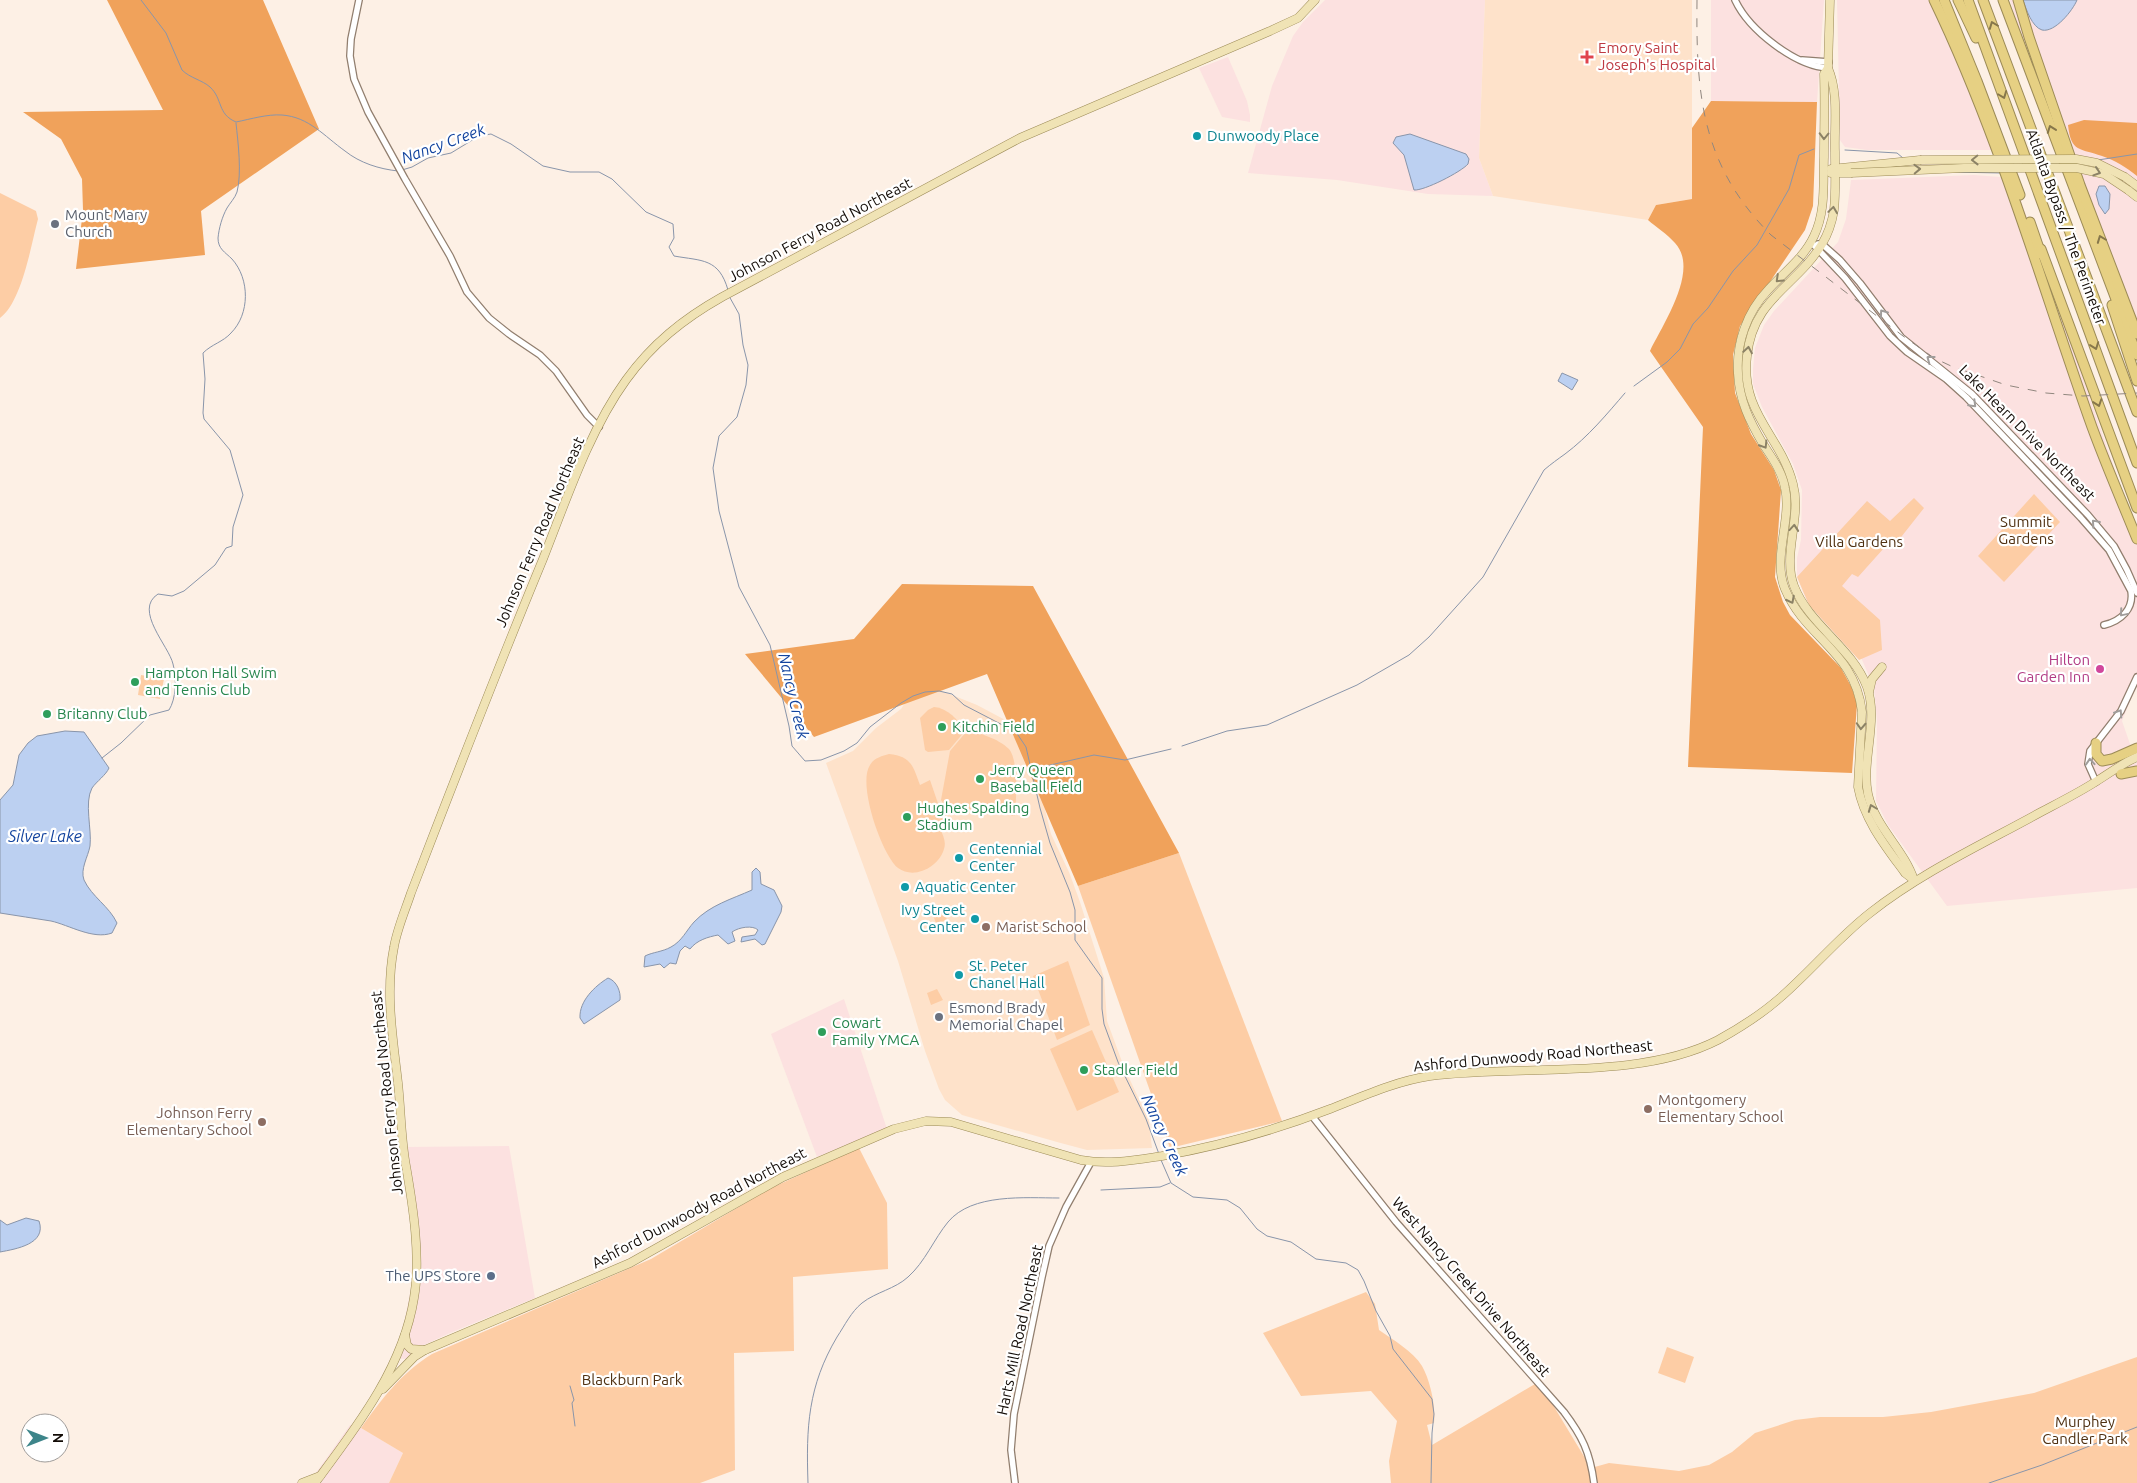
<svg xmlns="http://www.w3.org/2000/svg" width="2137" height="1483" font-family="Ubuntu,sans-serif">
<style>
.commercial{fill:#fce1e0}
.built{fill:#fee2ca}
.green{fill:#fdcda5}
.forest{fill:#f0a25b}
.water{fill:#bcd0f1;stroke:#8995aa}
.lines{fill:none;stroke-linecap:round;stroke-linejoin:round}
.stream{stroke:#8995aa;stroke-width:1}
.minor-casing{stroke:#917e6e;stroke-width:8}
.major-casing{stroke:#9c8b57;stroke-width:9}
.highway-casing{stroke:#9c8b57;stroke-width:11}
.minor{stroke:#fff;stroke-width:5.5}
.major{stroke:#f0e3b5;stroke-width:8}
.highway{stroke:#e6d083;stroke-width:9}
.rail{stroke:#91877f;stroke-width:1;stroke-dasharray:9 9;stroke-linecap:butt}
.major-bridge-casing{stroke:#9c8b57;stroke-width:9;stroke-linecap:butt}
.major-bridge{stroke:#f0e3b5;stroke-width:8}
.oneway{stroke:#87774b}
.oneway2{stroke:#8c8266}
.oneway3{stroke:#a09d9b}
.health-dot{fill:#e0444e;stroke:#fff;stroke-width:2}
.culture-dot{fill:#0f9aa8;stroke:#fff;stroke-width:2}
.worship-dot{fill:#6b7280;stroke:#fff;stroke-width:2}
.hotel-dot{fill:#d1479c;stroke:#fff;stroke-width:2}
.leisure-dot{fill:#2e9e5b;stroke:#fff;stroke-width:2}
.education-dot{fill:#8d6e63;stroke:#fff;stroke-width:2}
.service-dot{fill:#5c6f8a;stroke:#fff;stroke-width:2}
.labels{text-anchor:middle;stroke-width:4.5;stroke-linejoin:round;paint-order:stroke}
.health-label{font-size:15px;fill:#be3a42;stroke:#fff;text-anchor:start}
.culture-label{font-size:15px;fill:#0d838f;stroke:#fff;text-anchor:start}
.worship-label{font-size:15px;fill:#5b616d;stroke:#fff;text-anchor:start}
.street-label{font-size:15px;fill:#120b06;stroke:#fff}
.park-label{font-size:15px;fill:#4f3011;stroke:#fff}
.hotel-label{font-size:15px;fill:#b23c85;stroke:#fff;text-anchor:end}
.leisure-label{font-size:15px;fill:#27864d;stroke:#fff;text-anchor:start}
.education-label{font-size:15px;fill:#785e54;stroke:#fff;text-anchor:start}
.service-label{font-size:15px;fill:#4e5e75;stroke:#fff;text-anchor:end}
.water-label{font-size:16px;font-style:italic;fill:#13449f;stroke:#fff}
</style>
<rect width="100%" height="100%" fill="#fdf0e5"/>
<g class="commercial">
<polygon points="1325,0 1485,0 1479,158 1493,196 1428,194 1337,180 1248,173 1272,86 1293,36 1303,22"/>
<polygon points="1711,0 1824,0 1817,102 1711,101"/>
<polygon points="1837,0 1937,0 1997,150 1867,150 1845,147 1840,140"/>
<polygon points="2010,0 2137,0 2137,348 2045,113"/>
<polygon points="1228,57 1247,101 1250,115 1250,122 1222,117 1199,68"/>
<polygon points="1974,175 2013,178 2137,533 2137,684 2122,721 2137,764 2137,888 1947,906 1888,825 1876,801 1877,720 1874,688 1860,655 1807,601 1802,589 1797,575 1797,558 1801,540 1802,490 1793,464 1762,407 1753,384 1753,369 1755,348 1764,325 1774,311 1838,242 1846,219 1851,180"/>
<polygon points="844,999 887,1129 817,1157 771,1034"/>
<polygon points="509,1146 535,1298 450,1333 424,1345 406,1359 394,1358 401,1338 414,1275 411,1210 404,1147"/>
<polygon points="350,1425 361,1428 403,1453 389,1483 296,1483 316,1473"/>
</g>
<g class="built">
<polygon points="1485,0 1692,0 1692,199 1656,205 1648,220 1493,196 1479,158"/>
<polygon points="937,689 977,705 1026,731 1051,834 1069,872 1080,902 1104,978 1107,1021 1124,1067 1149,1121 1152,1148 1087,1150 1057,1142 962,1115 945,1100 939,1089 925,1051 898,961 826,763 853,751 876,728 901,709 910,695"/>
</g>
<g class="green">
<path d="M0 193 36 211 38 219C31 245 22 302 0 318Z"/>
<polygon points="2034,494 2060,522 2004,582 1978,556"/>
<polygon points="1914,498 1924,508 1898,541 1893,538 1858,577 1852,574 1842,586 1880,620 1882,650 1859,660 1809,605 1797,577 1867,501 1890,521"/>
<polygon points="141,675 164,679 160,699 138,695"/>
<path d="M934 707C948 708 958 720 965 731L949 750 928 752 925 750 920 718 928 710Z"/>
<path d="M966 732C975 732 980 733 989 737 995 739 1004 744 1009 749 1019 761 1016 801 1015 816L945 806 941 800 950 751Z"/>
<path d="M889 754C911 756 913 766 920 785L930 780 944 821 938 824C941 832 947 840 944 849 939 867 914 880 898 868 882 855 857 784 870 765 874 758 882 756 889 754Z"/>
<polygon points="1179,853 1282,1121 1170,1148 1078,886"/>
<polygon points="943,906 947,920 936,923 931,910"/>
<polygon points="1068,961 1090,1025 1057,1040 1033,976"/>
<polygon points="937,989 943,1000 931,1005 927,993"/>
<polygon points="1092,1030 1119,1092 1077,1111 1050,1049"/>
<path d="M859 1148 887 1203 888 1269 793 1277 794 1351 734 1353 735 1470 700 1483H389L403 1453 361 1428C382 1399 400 1374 432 1354L651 1259 769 1189Z"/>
<path d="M1366 1292 1375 1304 1379 1330C1393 1340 1413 1351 1422 1366 1430 1380 1436 1406 1434 1423L1427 1425 1432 1445 1535 1384 1553 1405 1591 1468 1609 1463 1679 1471 1709 1465 1732 1452 1755 1433 1795 1420 1820 1417H1883L1931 1412 2034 1393 2137 1357V1483H1391L1389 1461 1397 1421 1371 1391 1301 1396 1263 1333Z"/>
<polygon points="1667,1347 1694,1357 1685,1383 1658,1373"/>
</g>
<g class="forest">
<polygon points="107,0 263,0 319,129 201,211 205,255 76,269 83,210 82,179 61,139 23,112 163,110"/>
<path d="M1711 101 1817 102 1813 206 1805 230 1740 326 1733 355 1735 393 1751 434 1774 470 1781 490 1775 577 1783 602 1790 615 1841 668 1852 688 1857 704 1852 773 1688 767 1703 427 1650 351C1663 324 1700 270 1675 243 1667 234 1656 227 1648 220L1656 205 1692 199V128Z"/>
<path d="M2084 120 2137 123V176C2127 168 2115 160 2102 156 2080 148 2071 153 2068 125Z"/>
<polygon points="902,584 1033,586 1179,853 1078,886 987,674 814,737 745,654 854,639"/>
</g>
<g class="water">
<path d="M2023 0H2077C2073 10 2055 33 2042 30 2032 27 2026 9 2023 0Z"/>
<path d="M1410 134 1466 154 1469 159 1468 164C1461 172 1424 191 1414 190L1404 155 1393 143 1396 137Z"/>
<polygon points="2099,186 2105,186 2110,194 2109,209 2105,214 2099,205 2096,194"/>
<polygon points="1562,373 1578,380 1572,390 1558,381"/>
<path d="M65 731 84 732 109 768C106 775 97 781 92 788 84 803 92 829 90 846 88 857 80 869 84 880 92 897 109 906 117 923L112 933C93 940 69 925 51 921 34 918 17 916 0 913V800L13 785 19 755 28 743 37 736Z"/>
<path d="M756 868 760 872 761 884 774 890 782 906 781 912 765 944 762 945 755 939 741 942 742 937 755 935 758 930C753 925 739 927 732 932L735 941 728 944 718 935C708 937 697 940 690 949L685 946 680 951 676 964 670 963 664 968 660 964 644 967 645 956C653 952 662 952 671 947 682 941 686 931 694 922 710 905 732 899 752 890V872Z"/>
<path d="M608 978C617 981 621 992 620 1000L584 1024 580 1018C579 1001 595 986 608 978Z"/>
<path d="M26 1218 39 1221C47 1244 16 1249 0 1252V1220L7 1225Z"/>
</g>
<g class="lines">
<g class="stream">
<path d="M141 0 166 33 182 70C190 78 202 80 210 87 223 99 217 114 236 122 251 119 267 114 282 115 309 117 324 136 345 151 360 163 379 169 398 171"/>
<polyline points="1845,150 1897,153 1903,158"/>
<polyline points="2098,160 2137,154"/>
<path d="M402 170 412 167 428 158 451 153 479 136 491 134 511 144 543 166 570 172H599L612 179 646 212 673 224 674 238 669 247 674 256C702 261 719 258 728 290"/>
<polyline points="1949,172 2002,173"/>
<polyline points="729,296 739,314 743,345 748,365 746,385 737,417 719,436 713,468 719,511 739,587 770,645 789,726 792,746 805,761 821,760 844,751 857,743 870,727 901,703 913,696 925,692 939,691 952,694 964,705 1016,732 1026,747 1040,808 1050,843 1070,892 1075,910 1075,940 1102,978 1102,1009 1104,1024 1118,1062 1146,1119 1159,1154"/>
<polyline points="1634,386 1667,362 1680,349 1693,324 1708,308 1733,271 1757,245 1789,189 1799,155 1814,149"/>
<path d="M1182 746 1227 731 1267 725 1357 685 1409 655 1429 637 1483 577 1544 470C1551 464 1558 459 1565 454 1588 437 1607 414 1625 393"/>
<path d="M102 758 121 743 150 715 169 710C176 699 177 678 173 664 169 646 133 610 158 594L172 596 184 591 215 565 226 548 232 546 233 527 243 495 230 450 204 419 203 413 205 379 203 353C212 344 223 342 231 333 250 314 250 279 232 259 225 252 218 249 218 238 219 228 222 217 227 208 230 203 235 198 237 192 242 173 238 142 236 123"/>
<polyline points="1033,769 1094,755 1125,760 1171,749"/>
<polyline points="1161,1160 1171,1183 1193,1197 1227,1200 1240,1208 1257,1229 1267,1236 1291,1242 1316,1259 1346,1263 1358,1270 1364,1281 1376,1311 1390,1336 1393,1349 1432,1399 1434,1414 1432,1433 1431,1483"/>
<polyline points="1101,1190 1160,1187 1170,1183"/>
<polyline points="570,1386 574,1400 572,1403 575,1426"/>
<path d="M808 1483C806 1427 808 1386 837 1337 845 1325 851 1312 862 1303 876 1292 895 1289 908 1277 925 1262 934 1239 948 1222 972 1193 1025 1198 1059 1198"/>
<polyline points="1989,1483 2042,1465 2137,1427"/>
</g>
<defs>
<g id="minor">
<polyline points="359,0 351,39 350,56 354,79 368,112 405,179 450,256 467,292 489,318 509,334 540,355 556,371 587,415 599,427"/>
<path d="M1735 0C1749 30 1795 66 1828 68"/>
<polyline points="1802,60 1829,62"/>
<path d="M1811 242 1845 278 1890 336 1907 352 1946 379 1966 397 2081 518 2109 550 2131 591C2134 609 2121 621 2104 625"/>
<polyline points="1818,244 1822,244 1840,260 1860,283 1901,337 1972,394 2088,515 2114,546 2127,570 2137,593"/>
<polyline points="2096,782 2088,764 2090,751 2121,711 2137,677"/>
<path d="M1312 1116 1396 1222 1564 1412C1582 1436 1590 1452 1594 1483"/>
<polyline points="1015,1483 1011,1450 1014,1414 1042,1277 1049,1246 1066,1207 1091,1162"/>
</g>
<g id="major">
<path d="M1830 0 1828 68C1839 93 1834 125 1835 152 1835 171 1836 191 1834 210 1832 222 1828 234 1822 244 1796 287 1753 298 1747 356 1740 413 1781 436 1793 484 1802 517 1782 554 1794 586 1809 625 1852 647 1867 687 1879 720 1861 761 1868 794 1875 827 1904 849 1914 880"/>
<path d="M1828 68 1824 74C1825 102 1824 130 1824 157 1823 184 1826 211 1814 236 1804 258 1784 272 1768 290 1747 312 1736 343 1738 373 1739 400 1750 422 1763 444 1772 458 1782 471 1785 488 1792 520 1772 558 1785 589 1806 639 1855 651 1862 712L1858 787C1864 820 1886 847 1905 873L1914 880"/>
<polyline points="1831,169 1920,160"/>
<polyline points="1831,173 1851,173"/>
<polyline points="2125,177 2137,186"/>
<polyline points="2128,190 2137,197"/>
<polyline points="1869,692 1872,679 1882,667"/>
<polyline points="405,1335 407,1345 411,1349 425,1350"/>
<path d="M383 1389 414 1357 425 1350 630 1263 783 1177 894 1129 926 1121 951 1122 1081 1160C1108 1165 1135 1160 1162 1156 1220 1146 1275 1130 1330 1109 1363 1096 1396 1081 1430 1076 1519 1064 1638 1081 1718 1040 1738 1029 1764 1012 1781 997 1812 970 1838 938 1870 913 1922 872 1983 844 2041 812 2058 803 2076 794 2092 784 2107 775 2121 764 2137 757"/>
<polyline points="302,1483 320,1476"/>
<path d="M315 1483C356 1428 403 1368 414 1298 421 1258 413 1206 406 1166 401 1139 401 1111 398 1083 393 1039 385 992 394 947 397 929 405 911 411 893 454 781 497 670 543 559 566 501 589 431 626 380 652 344 683 319 722 297L1020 138 1270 31 1298 18 1315 0"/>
</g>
<g id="highway">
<path d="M1934 0C2000 137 2041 284 2092 427 2106 465 2122 502 2137 539"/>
<polyline points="1944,0 1977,81 2020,195"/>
<polyline points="1958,0 1976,38"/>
<polyline points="1968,0 2137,463"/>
<polyline points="1983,0 2137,412"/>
<polyline points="2003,0 2137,355"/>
<polyline points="2018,0 2029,37 2080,185 2137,334"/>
<polyline points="2030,222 2041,254"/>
<polyline points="2041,249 2137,508"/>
<polyline points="2112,305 2137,381"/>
<polyline points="2096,743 2096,754 2102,761 2112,759 2137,748"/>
<polyline points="2121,774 2137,771"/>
</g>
</defs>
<use href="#minor" class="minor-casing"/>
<use href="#major" class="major-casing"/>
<use href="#highway" class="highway-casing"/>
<use href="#minor" class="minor"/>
<use href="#major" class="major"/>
<use href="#highway" class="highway"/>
<path class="rail" d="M1697 0C1696 94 1701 165 1771 235L1903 336 1934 358 1951 366 2006 385 2046 393 2083 396 2137 393"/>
<defs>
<g id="major-bridge">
<polyline points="1920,160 2076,159 2097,163 2125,177"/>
<polyline points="1851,173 1964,168 2077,168 2104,174 2128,190"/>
</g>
</defs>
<use href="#major-bridge" class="major-bridge-casing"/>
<use href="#major-bridge" class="major-bridge"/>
</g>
<defs><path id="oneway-chevron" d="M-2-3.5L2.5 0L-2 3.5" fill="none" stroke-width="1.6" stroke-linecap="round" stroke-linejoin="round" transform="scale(1.25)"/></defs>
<g class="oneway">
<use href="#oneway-chevron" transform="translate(1993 25) rotate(-111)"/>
<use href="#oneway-chevron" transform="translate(2003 95) rotate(69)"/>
<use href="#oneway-chevron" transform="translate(2051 129) rotate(-110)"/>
<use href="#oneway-chevron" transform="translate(2101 239) rotate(-111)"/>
<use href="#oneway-chevron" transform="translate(2095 346) rotate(70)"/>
<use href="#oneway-chevron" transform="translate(2098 403) rotate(71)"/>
</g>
<g class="oneway2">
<use href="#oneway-chevron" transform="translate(1824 136) rotate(91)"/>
<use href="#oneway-chevron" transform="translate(1975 160) rotate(179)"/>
<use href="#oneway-chevron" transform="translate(1917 169) rotate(-2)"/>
<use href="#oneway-chevron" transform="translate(2097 172) rotate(18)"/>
<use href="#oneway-chevron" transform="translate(1833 210) rotate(-82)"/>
<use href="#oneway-chevron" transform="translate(1779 279) rotate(136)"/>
<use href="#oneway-chevron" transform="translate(1748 350) rotate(-81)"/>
<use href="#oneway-chevron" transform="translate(1764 445) rotate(58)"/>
<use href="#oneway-chevron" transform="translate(1794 528) rotate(-85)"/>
<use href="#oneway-chevron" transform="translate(1791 600) rotate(63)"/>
<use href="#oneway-chevron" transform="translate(1861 726) rotate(93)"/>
<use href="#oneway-chevron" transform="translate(1872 808) rotate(-111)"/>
</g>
<g class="oneway3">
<use href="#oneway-chevron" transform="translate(1883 313) rotate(-126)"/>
<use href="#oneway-chevron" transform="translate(1930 359) rotate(-143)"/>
<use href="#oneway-chevron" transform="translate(1973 404) rotate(45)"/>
<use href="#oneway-chevron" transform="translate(2095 523) rotate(-131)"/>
<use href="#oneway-chevron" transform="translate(2123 613) rotate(130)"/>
<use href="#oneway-chevron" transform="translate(2119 713) rotate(-57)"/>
<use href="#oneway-chevron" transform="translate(2090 762) rotate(-94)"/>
</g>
<path class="health-dot" d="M1584.5 49.5h5v5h5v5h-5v5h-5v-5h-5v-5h5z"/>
<g class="culture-dot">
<circle cx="1197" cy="136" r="5"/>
<circle cx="959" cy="858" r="5"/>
<circle cx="905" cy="887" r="5"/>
<circle cx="975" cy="919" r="5"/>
<circle cx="959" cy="975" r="5"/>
</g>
<g class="worship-dot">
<circle cx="55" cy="224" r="5"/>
<circle cx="939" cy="1017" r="5"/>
</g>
<circle class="hotel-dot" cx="2100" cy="669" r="5"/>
<g class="leisure-dot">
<circle cx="135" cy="682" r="5"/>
<circle cx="47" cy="714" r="5"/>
<circle cx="942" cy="727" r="5"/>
<circle cx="980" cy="779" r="5"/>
<circle cx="907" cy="817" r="5"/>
<circle cx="822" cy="1032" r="5"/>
<circle cx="1084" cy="1070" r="5"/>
</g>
<g class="education-dot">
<circle cx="986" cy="927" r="5"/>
<circle cx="1648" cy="1109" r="5"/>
<circle cx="262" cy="1122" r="5"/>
</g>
<circle class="service-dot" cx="491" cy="1276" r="5"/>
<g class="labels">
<g class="health-label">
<text x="1598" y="53">Emory Saint<tspan x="1598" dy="17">Joseph's Hospital</tspan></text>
</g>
<g class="culture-label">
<text x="1207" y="141">Dunwoody Place</text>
<text x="969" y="854">Centennial<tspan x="969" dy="17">Center</tspan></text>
<text x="915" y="892">Aquatic Center</text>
<text x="965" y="915" text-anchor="end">Ivy Street<tspan x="965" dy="17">Center</tspan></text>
<text x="969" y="971">St. Peter<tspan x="969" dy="17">Chanel Hall</tspan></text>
</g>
<g class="worship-label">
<text x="65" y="220">Mount Mary<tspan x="65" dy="17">Church</tspan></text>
<text x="949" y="1013">Esmond Brady<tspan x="949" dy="17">Memorial Chapel</tspan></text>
</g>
<g class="street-label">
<text transform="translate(2066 227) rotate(70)" y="5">Atlanta Bypass / The Perimeter</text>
<text transform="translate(820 230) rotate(-28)" y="5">Johnson Ferry Road Northeast</text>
<text transform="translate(2027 433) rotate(45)" y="5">Lake Hearn Drive Northeast</text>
<text transform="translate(540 532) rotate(-67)" y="5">Johnson Ferry Road Northeast</text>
<text transform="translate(1533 1056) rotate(-5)" y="5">Ashford Dunwoody Road Northeast</text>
<text transform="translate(387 1093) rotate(-96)" y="5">Johnson Ferry Road Northeast</text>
<text transform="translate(699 1208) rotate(-28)" y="5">Ashford Dunwoody Road Northeast</text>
<text transform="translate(1471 1287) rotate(49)" y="5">West Nancy Creek Drive Northeast</text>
<text transform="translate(1020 1330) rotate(-78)" y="5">Harts Mill Road Northeast</text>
</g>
<g class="park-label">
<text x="2026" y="527">Summit<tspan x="2026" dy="17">Gardens</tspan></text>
<text x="1859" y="547">Villa Gardens</text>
<text x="632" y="1385">Blackburn Park</text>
<text x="2085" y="1427">Murphey<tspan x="2085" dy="17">Candler Park</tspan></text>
</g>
<g class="hotel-label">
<text x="2090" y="665">Hilton<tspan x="2090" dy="17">Garden Inn</tspan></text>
</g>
<g class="leisure-label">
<text x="145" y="678">Hampton Hall Swim<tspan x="145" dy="17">and Tennis Club</tspan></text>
<text x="57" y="719">Britanny Club</text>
<text x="952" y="732">Kitchin Field</text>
<text x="990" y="775">Jerry Queen<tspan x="990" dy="17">Baseball Field</tspan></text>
<text x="917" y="813">Hughes Spalding<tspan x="917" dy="17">Stadium</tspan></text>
<text x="832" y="1028">Cowart<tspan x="832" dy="17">Family YMCA</tspan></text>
<text x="1094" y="1075">Stadler Field</text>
</g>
<g class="education-label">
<text x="996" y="932">Marist School</text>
<text x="1658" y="1105">Montgomery<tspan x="1658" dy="17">Elementary School</tspan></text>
<text x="252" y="1118" text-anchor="end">Johnson Ferry<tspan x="252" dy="17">Elementary School</tspan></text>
</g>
<g class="service-label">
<text x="481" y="1281">The UPS Store</text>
</g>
<g class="water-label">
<text transform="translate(443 143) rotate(-20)" y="6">Nancy Creek</text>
<text transform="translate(794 696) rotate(77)" y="6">Nancy Creek</text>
<text x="45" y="842">Silver Lake</text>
<text transform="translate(1165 1135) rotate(65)" y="6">Nancy Creek</text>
</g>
</g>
<g transform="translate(45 1438) rotate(90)"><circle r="24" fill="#ffffff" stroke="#a09d9b"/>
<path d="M0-4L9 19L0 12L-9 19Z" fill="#3d858a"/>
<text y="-8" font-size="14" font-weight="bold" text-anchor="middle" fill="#120b06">N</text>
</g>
</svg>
